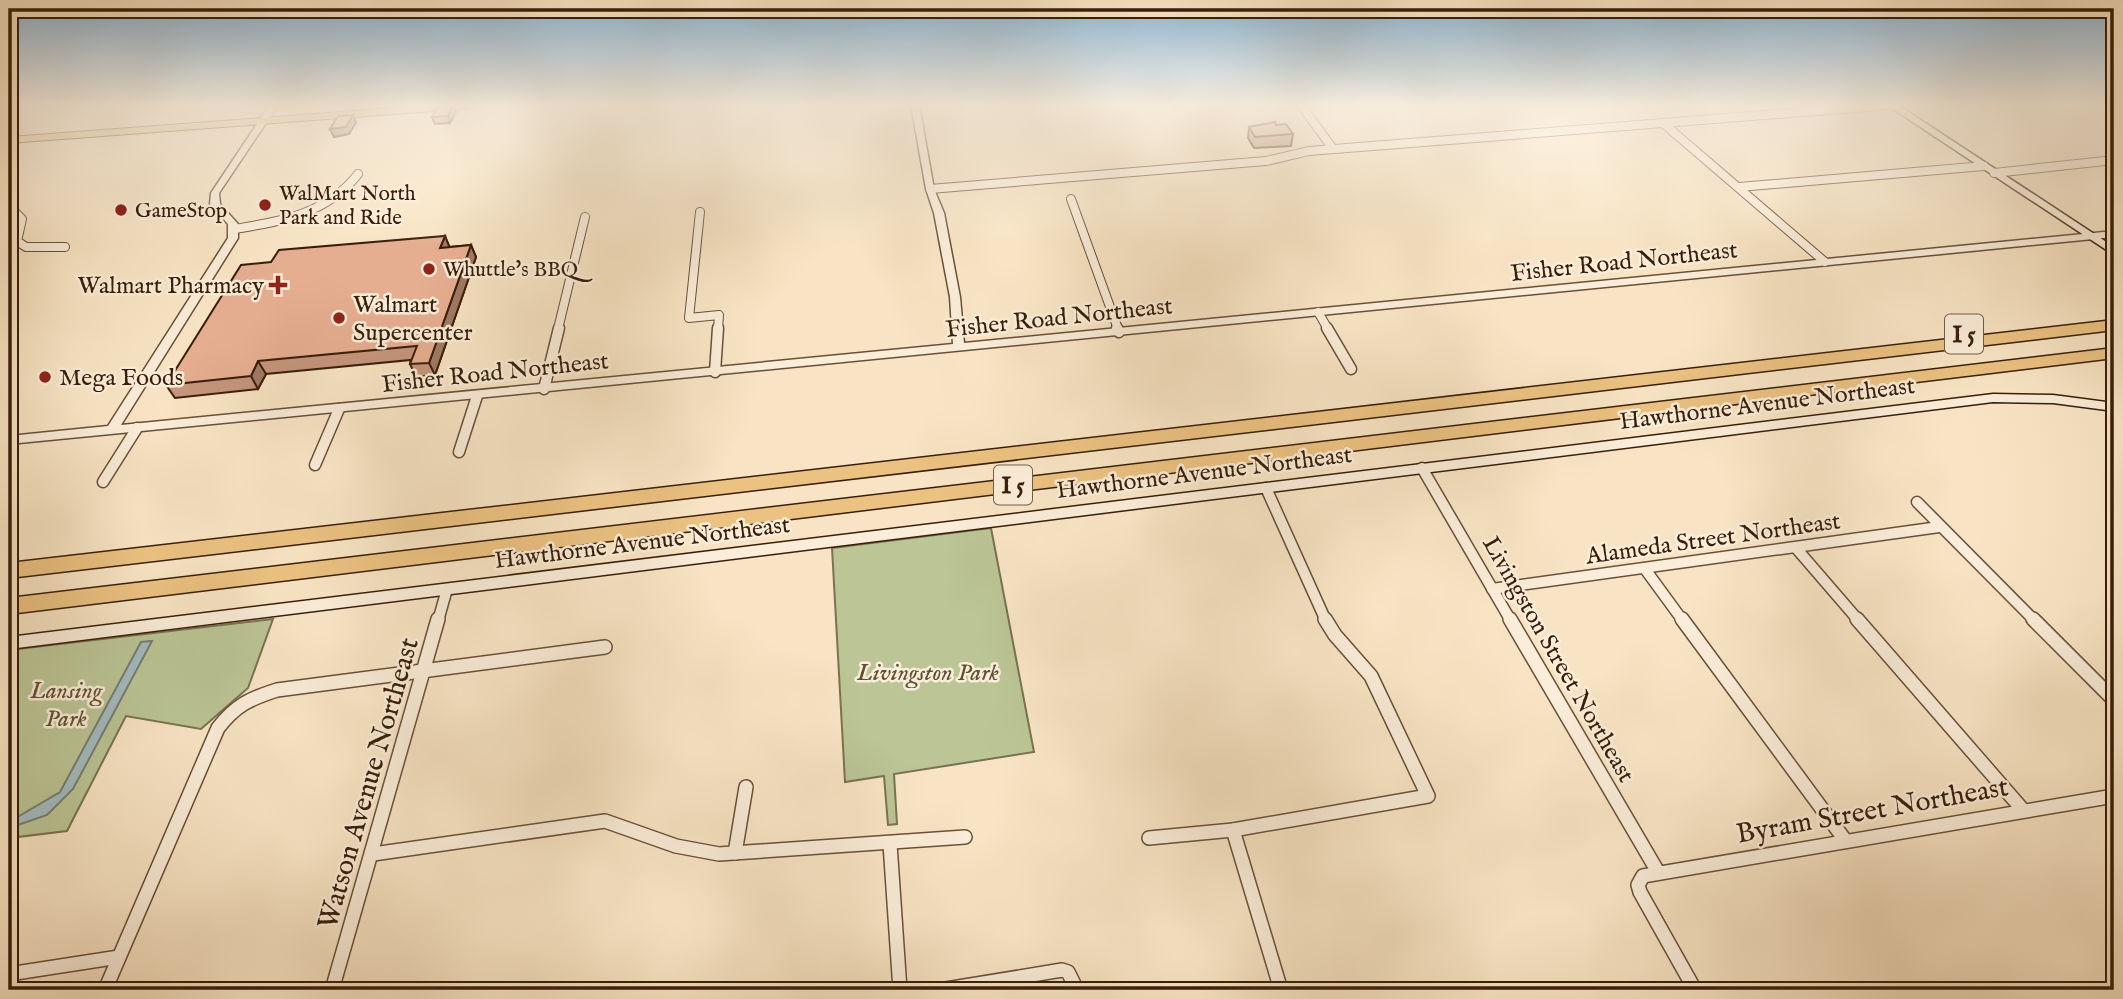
<svg xmlns="http://www.w3.org/2000/svg" width="2123" height="999" font-family="'IM FELL English',serif">
<style>
.green{fill:#bbc596;stroke:#7a7250;stroke-width:2}
.water{fill:#a3bcbf;stroke:#787d76;stroke-width:2}
.lines{fill:none;stroke-linecap:round;stroke-linejoin:round}
.minor-far2-casing{stroke:#685038;stroke-width:10}
.minor-far1-casing{stroke:#685038;stroke-width:13}
.minor-casing{stroke:#685038;stroke-width:16}
.tertiary-casing{stroke:#685038;stroke-width:3}
.secondary-casing{stroke:#381e09;stroke-width:3}
.primary-casing{stroke:#381e09;stroke-width:2}
.motorway-casing{stroke:#381e09;stroke-width:3}
.minor-far2{stroke:#faedd9;stroke-width:8}
.minor-far1{stroke:#faedd9;stroke-width:10}
.minor{stroke:#faedd9;stroke-width:13}
.tertiary{fill:#faedd9;fill-rule:evenodd}
.secondary{fill:#faedd9;fill-rule:evenodd}
.primary{fill:#ecc282;fill-rule:evenodd}
.motorway{fill:#ecc282;fill-rule:evenodd}
.wall{fill:#c6967d;stroke:#381e09;stroke-width:2}
.shaded-wall{fill:#a17a66;stroke:#381e09;stroke-width:2}
.building{fill:#e6ae91;stroke:#381e09;stroke-width:2}
.poi-dot{fill:#8f2418;stroke:#faedd9;stroke-width:2.5}
.labels{text-anchor:middle;stroke-width:5;stroke-linejoin:round;paint-order:stroke}
.far-poi-label{font-size:21px;fill:#381e09;stroke:#faedd9;text-anchor:start}
.shield{fill:#faedd9;stroke:#725c47;stroke-width:2}
.shield-label{font-size:23px;font-weight:bold;fill:#381e09}
.street-label{font-size:24px;fill:#381e09;stroke:#faedd9}
.poi-label{font-size:24px;fill:#381e09;stroke:#faedd9;text-anchor:start}
.park-label{font-size:24px;font-style:italic;fill:#5f5033;stroke:#faedd9}
.near-street-label{font-size:28px;fill:#381e09;stroke:#faedd9}
</style>
<rect width="100%" height="100%" fill="#f8e4c4"/>
<filter id="stains"><feTurbulence type="fractalNoise" baseFrequency=".00286" numOctaves="4"/><feColorMatrix values="0 0 0 0 .2 0 0 0 0 .09 0 0 0 0 .02 0 0 0 .5 -.17"/></filter>
<radialGradient id="worn" r=".72"><stop offset=".6" stop-color="#630" stop-opacity="0"/><stop offset="1" stop-color="#630" stop-opacity=".3"/></radialGradient>
<g class="green">
<polygon points="991,528 1034,752 894,774 897,824 888,825 884,776 845,782 832,548"/>
<polygon points="273,619 248,688 201,729 126,716 67,831 9,838 9,650"/>
</g>
<polygon class="water" points="152,641 73,789 47,815 9,828 9,822 60,792 141,642"/>
<g class="lines">
<defs>
<g id="minor-far2">
<polyline points="1301,105 1333,149"/>
<polyline points="264,120 274,105"/>
<polyline points="1664,124 1825,262"/>
<polyline points="1994,173 2114,160"/>
<polyline points="1739,187 1984,166"/>
<polyline points="930,189 1266,161 1309,151 1892,105"/>
<polyline points="1071,199 1118,329"/>
<polyline points="9,212 16,213 22,219 17,241 26,247 65,247"/>
<polyline points="700,212 689,318 719,315 718,329"/>
<path d="M235 229C282 221 327 214 358 174"/>
<polyline points="1318,312 1328,329"/>
<polyline points="558,329 585,217"/>
</g>
<g id="minor-far1">
<polyline points="1117,328 1119,332"/>
<polyline points="1327,328 1351,369"/>
<polyline points="715,372 718,328"/>
<polyline points="544,389 559,328"/>
<polyline points="459,452 477,396"/>
<polyline points="315,465 339,409"/>
<polyline points="1422,468 1511,621"/>
<polyline points="103,482 137,428"/>
<polyline points="1266,488 1326,621"/>
<polyline points="1917,502 2035,621"/>
<polyline points="1796,548 1859,621"/>
<polyline points="1645,569 1683,621"/>
<polyline points="1492,589 1939,527"/>
<polyline points="438,621 447,589"/>
</g>
<g id="minor">
<polyline points="1510,619 1658,872"/>
<polyline points="1682,619 1845,840"/>
<polyline points="1857,619 2023,810"/>
<polyline points="2033,619 2114,700"/>
<polyline points="1233,830 1281,990"/>
<polyline points="1149,838 1233,830 1428,796 1371,676 1335,635 1325,619"/>
<polyline points="890,844 900,990"/>
<polyline points="735,853 746,787"/>
<polyline points="373,854 605,821 676,846 719,854 965,837"/>
<polyline points="9,974 119,957"/>
<path d="M105 990 218 728C236 705 249 699 277 690L605 647"/>
<polyline points="332,990 438,619"/>
<polyline points="940,990 1062,970 1068,972 1077,990"/>
<polyline points="1695,990 1640,892 1638,885 1643,876 2114,796"/>
</g>
<polygon id="tertiary" points="911,105 919,105 934,189 944,213 960,297 964,343 2114,231 2114,237 9,444 9,436 108,426 228,238 228,224 210,204 211,193 261,118 264,118 268,120 219,193 220,204 238,224 238,238 121,425 953,344 950,297 934,213 926,189"/>
<g id="secondary">
<polygon points="1887,105 1898,105 2114,247 2114,255"/>
<polygon points="1993,394 2053,395 2114,403 2114,411 2053,403 1993,402 9,649 9,637"/>
</g>
<polygon id="primary" points="434,105 479,105 474,108 9,143 9,137"/>
<g id="motorway">
<polygon points="2114,320 2114,330 9,578 9,563"/>
<polygon points="2114,348 2114,358 9,614 9,598"/>
</g>
</defs>
<use href="#minor-far2" class="minor-far2-casing"/>
<use href="#minor-far1" class="minor-far1-casing"/>
<use href="#minor" class="minor-casing"/>
<use href="#tertiary" class="tertiary-casing"/>
<use href="#secondary" class="secondary-casing"/>
<use href="#primary" class="primary-casing"/>
<use href="#motorway" class="motorway-casing"/>
<use href="#minor-far2" class="minor-far2"/>
<use href="#minor-far1" class="minor-far1"/>
<use href="#minor" class="minor"/>
<use href="#tertiary" class="tertiary"/>
<use href="#secondary" class="secondary"/>
<use href="#primary" class="primary"/>
<use href="#motorway" class="motorway"/>
</g>
<g class="wall">
<polygon points="453,105 456,112 450,123 435,124 432,117"/>
<polygon points="1276,125 1293,134 1291,146 1254,148 1248,138 1249,127"/>
<polygon points="445,236 449,247 471,245 476,257 435,375 416,377 410,364 411,360 266,374 258,389 175,398 166,385 271,262"/>
</g>
<g class="shaded-wall">
<polygon points="453,105 456,112 450,123 448,116"/>
<polygon points="353,115 356,123 349,134 334,137 330,129"/>
<polygon points="445,236 450,248 440,248"/>
<polygon points="471,245 476,257 435,375 429,363"/>
<polygon points="258,361 266,374 258,389 251,376"/>
</g>
<g class="building">
<polygon points="453,105 448,116 432,117 438,106"/>
<polygon points="353,115 346,127 330,129 338,116"/>
<polygon points="1275,122 1276,125 1286,124 1293,134 1255,137 1249,127"/>
<polygon points="445,236 440,248 471,245 429,363 410,364 417,346 258,361 251,376 166,385 241,265 271,262 279,250"/>
</g>
<linearGradient id="sky" x2="0" y2="1"><stop stop-color="#8cb7d8"/><stop offset="0.43" stop-color="#fcf3e4"/><stop offset="1" stop-color="#fcf3e4" stop-opacity="0"/></linearGradient>
<rect width="2123" height="245" fill="url(#sky)"/>
<g class="poi-dot">
<circle cx="265" cy="205" r="7"/>
<circle cx="121" cy="210" r="7"/>
<circle cx="429" cy="269" r="7"/>
<path d="M274.5 274.5h7v7h7v7h-7v7h-7v-7h-7v-7h7z"/>
<circle cx="339" cy="318" r="7"/>
<circle cx="45" cy="377" r="7"/>
</g>
<g class="labels">
<g class="far-poi-label">
<text x="279" y="200">WalMart North<tspan x="279" dy="24">Park and Ride</tspan></text>
<text x="135" y="217">GameStop</text>
<text x="443" y="276">Whuttle's BBQ</text>
</g>
<g class="shield">
<rect x="1945" y="314.5" width="38" height="39" rx="5"/>
<rect x="994" y="465.5" width="38" height="39" rx="5"/>
</g>
<g class="shield-label">
<text x="1964" y="342">I 5</text>
<text x="1013" y="493">I 5</text>
</g>
<g class="street-label">
<text transform="translate(1624 261) rotate(-6)" y="8">Fisher Road Northeast</text>
<text transform="translate(1059 317) rotate(-6)" y="8">Fisher Road Northeast</text>
<text transform="translate(495 372) rotate(-6)" y="8">Fisher Road Northeast</text>
<text transform="translate(1767 403) rotate(-7)" y="8">Hawthorne Avenue Northeast</text>
<text transform="translate(1204 472) rotate(-7)" y="8">Hawthorne Avenue Northeast</text>
<text transform="translate(1713 538) rotate(-8)" y="8">Alameda Street Northeast</text>
<text transform="translate(642 542) rotate(-7)" y="8">Hawthorne Avenue Northeast</text>
<text transform="translate(1559 659) rotate(60)" y="8">Livingston Street Northeast</text>
</g>
<g class="poi-label">
<text x="264" y="293" text-anchor="end">Walmart Pharmacy</text>
<text x="353" y="312">Walmart<tspan x="353" dy="28">Supercenter</tspan></text>
<text x="59" y="385">Mega Foods</text>
</g>
<g class="park-label">
<text x="928" y="680">Livingston Park</text>
<text x="66" y="698">Lansing<tspan x="66" dy="28">Park</tspan></text>
</g>
<g class="near-street-label">
<text transform="translate(367 783) rotate(-74)" y="10">Watson Avenue Northeast</text>
<text transform="translate(1872 809) rotate(-10)" y="10">Byram Street Northeast</text>
</g>
</g>
<rect width="2123" height="999" fill="none" stroke="#f8e4c4" stroke-width="35"/>
<rect x="10" y="10" width="2102" height="978" fill="none" stroke="#381e09" stroke-width="3.5"/>
<rect x="18" y="18" width="2088" height="964" fill="none" stroke="#381e09" stroke-width="2"/>
<rect width="100%" height="100%" filter="url(#stains)"/>
<rect width="100%" height="100%" fill="url(#worn)"/>
</svg>
